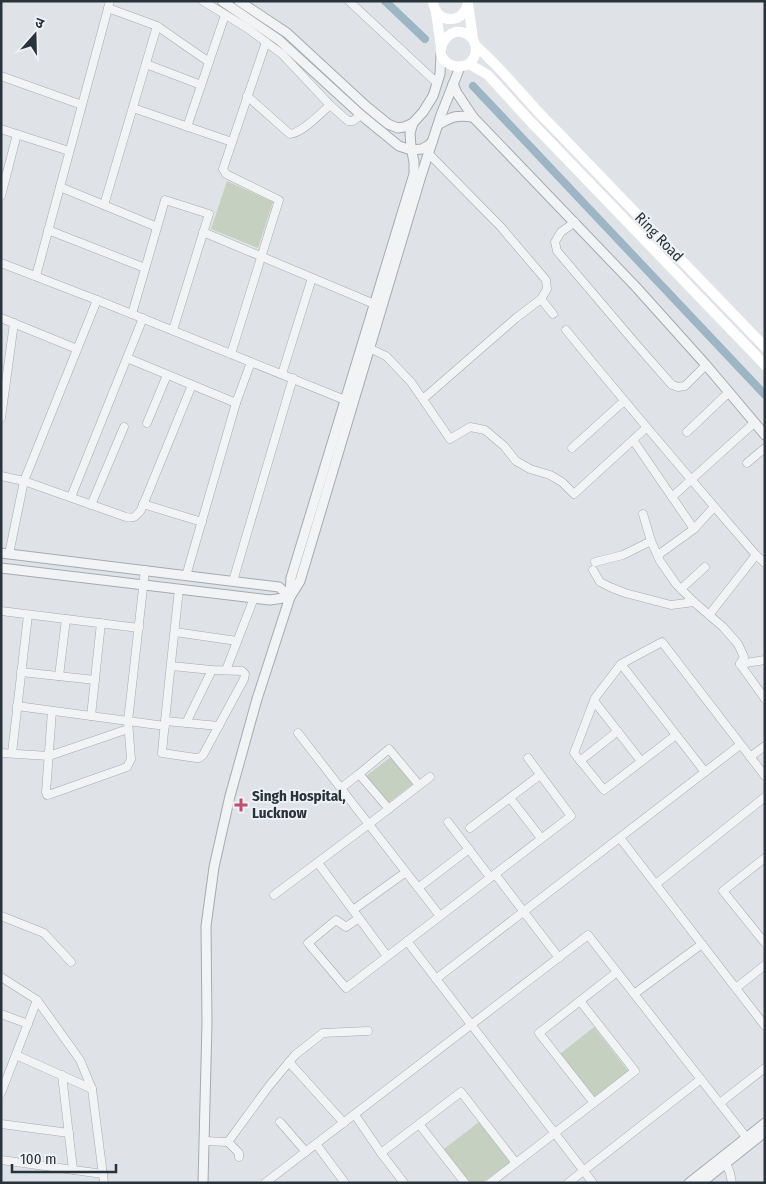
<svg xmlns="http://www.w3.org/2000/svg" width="766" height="1184" font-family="'Fira Sans Condensed','Noto Sans Devanagari',sans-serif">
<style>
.green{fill:#c6d0c0}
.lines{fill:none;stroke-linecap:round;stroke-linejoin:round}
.canal{stroke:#9db5c4;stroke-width:8}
.minor-casing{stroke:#a5abb0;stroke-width:9}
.tertiary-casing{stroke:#a5abb0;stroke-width:11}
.minor{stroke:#f1f3f5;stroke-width:8}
.tertiary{stroke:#f1f3f5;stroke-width:9}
.secondary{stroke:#fff;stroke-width:10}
.poi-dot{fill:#c14e6f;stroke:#eef1f4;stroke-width:2}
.labels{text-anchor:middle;stroke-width:4;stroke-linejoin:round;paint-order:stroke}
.street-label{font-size:15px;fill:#29333c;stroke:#eef1f4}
.poi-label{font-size:15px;font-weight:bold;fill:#29333c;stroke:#eef1f4;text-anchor:start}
</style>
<rect width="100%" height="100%" fill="#dfe3e7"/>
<g class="green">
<polygon points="227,181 273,202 258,248 211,229"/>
<polygon points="392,756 413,784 387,804 366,776"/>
<polygon points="594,1027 629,1072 594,1098 560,1054"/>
<polygon points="479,1122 510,1162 482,1183 469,1183 444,1149"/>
</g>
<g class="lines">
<g class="canal">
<polyline points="385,1 425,39"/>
<polyline points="473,86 765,395"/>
</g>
<defs>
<g id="minor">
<polyline points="203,1 247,28 282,54 330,105 348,121 353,121 361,115"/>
<polyline points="349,1 437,83"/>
<polyline points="108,8 157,26 209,62"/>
<polyline points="146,64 201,85"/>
<polyline points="1,76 82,105"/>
<path d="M247 96 290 134C302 133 320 114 330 105"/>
<polyline points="133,108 232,142"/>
<polyline points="187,127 225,15"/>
<polyline points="1,129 69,151"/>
<polyline points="60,187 157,227"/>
<polyline points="1,196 17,134"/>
<polyline points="104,205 157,26"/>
<polyline points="575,222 561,232 555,242 557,251 636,344 672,385 678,387 685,386 706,365"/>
<polyline points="48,230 145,268"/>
<polyline points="203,232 379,306"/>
<polyline points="1,263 97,300 350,402"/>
<polyline points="36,276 110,1"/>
<polyline points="541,299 553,314"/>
<polyline points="132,314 165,200 209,214 173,330"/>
<polyline points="1,318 77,349"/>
<path d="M566 330C628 406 692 481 756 555L765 563"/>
<polyline points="369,348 386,356 411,382 450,439 470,427 485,430 504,446 516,461 530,469 550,475 562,482 574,494 646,428"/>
<polyline points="231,354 279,200 226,174 223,169 266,42"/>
<polyline points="127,358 236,403"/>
<polyline points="282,374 312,278"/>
<polyline points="423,399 516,318 541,299 547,289 546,280 500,226 429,154"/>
<polyline points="1,418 14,323"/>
<polyline points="147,423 167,375"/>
<polyline points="687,432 728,393"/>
<polyline points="633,440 694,529"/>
<polyline points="572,448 624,401"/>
<polyline points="747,463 765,448"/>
<path d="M1 476 24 481 126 517C134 519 136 516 141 510L192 385"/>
<polyline points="71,497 143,318"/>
<polyline points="672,497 754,423"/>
<polyline points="143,504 202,522"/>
<polyline points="91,505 124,427"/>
<polyline points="643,514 651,541 660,561 676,584 694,602 723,627 738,644 744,657 740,664"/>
<polyline points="9,554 24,481 97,300"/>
<polyline points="658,555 694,529 714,507"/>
<polyline points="595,562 623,555 651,541"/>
<polyline points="593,570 600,582 610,587 625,593 671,605 694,602"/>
<polyline points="186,576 236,403 251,362"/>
<polyline points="233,581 293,378"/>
<polyline points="681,589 705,567"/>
<polyline points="1,611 139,628"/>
<polyline points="709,615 756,555"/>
<polyline points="175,632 237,641"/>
<polyline points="621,664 705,772"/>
<polyline points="740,664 765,699"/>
<polyline points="740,664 765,660"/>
<path d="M171 666 212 670 242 671 245 674 244 679 203 755 199 758H196L162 753C167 698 173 644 179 589"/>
<polyline points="226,670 254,598"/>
<polyline points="21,672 95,680"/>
<polyline points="59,676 66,619"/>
<polyline points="594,701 641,761"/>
<polyline points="17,706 165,726"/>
<polyline points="52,711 46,792 47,795 51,794 127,767 131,759 128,721 145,570"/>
<polyline points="91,716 101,623"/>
<polyline points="165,721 219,726"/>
<polyline points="186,723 212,670"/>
<polyline points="298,733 440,916"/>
<polyline points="676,735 604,790 574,753 595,698 621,664 662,642 765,776"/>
<polyline points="1,753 49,756 128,729"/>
<polyline points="12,753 28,615"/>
<polyline points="750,757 765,746"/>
<polyline points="580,761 618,731"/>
<polyline points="341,788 359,774"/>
<polyline points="510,798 541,838"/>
<polyline points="389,809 359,774 389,749 419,785"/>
<polyline points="448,822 490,877"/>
<polyline points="470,828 540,775"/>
<polyline points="620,838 765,1026"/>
<polyline points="765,858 723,891 765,943"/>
<polyline points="318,863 387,956"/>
<polyline points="495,874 559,958"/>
<polyline points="656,884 765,797"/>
<polyline points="418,888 469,849"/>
<polyline points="274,895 369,824 430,777"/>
<polyline points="353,910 406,872"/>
<polyline points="1,916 44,933 71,962"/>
<polyline points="359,918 346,927 336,920 308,943 346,988 571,816 528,758"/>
<polyline points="407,941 593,1183"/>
<polyline points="1,977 37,1000 80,1060 92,1089 104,1183"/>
<polyline points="436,979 740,745"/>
<polyline points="736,988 765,965"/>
<polyline points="634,994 702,944"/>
<polyline points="1,1014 28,1024"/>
<polyline points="16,1055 92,1089"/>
<polyline points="289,1062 344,1123"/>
<polyline points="62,1075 73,1170"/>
<polyline points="1,1093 37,1000"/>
<polyline points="594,1103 539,1033 617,972"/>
<polyline points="720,1103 765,1068"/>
<polyline points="355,1115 381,1153 404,1183"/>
<polyline points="280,1122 306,1152"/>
<polyline points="1,1124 69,1133"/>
<polyline points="419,1124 465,1183"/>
<polyline points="204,1141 228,1142 269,1086 295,1055 323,1033 368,1031"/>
<polyline points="228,1142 239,1153 239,1157"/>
<polyline points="316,1144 345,1183"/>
<polyline points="381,1153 461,1092 516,1163"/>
<polyline points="1,1160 103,1174"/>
<polyline points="726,1163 730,1173 732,1183"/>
<polyline points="265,1183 588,935 750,1142"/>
<polyline points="490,1183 635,1071 580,1001"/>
<polyline points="568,1183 701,1079"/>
</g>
<g id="tertiary">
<polyline points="222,1 279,40 361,115 399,146 411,150 422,149 429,145 432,142"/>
<polyline points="239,1 287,33 366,106 388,124 398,128 404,127 413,123"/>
<polyline points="453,84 457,93 473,117 636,287 706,365 765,435"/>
<path d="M439 124C453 116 457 115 473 117"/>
<polyline points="1,553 279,587 290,597"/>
<polyline points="1,568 270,600 290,597"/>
<polyline points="290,594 291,578 414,174 414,162 411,147 410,133 413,123 423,112 433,96 440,74 441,53"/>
<polyline points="203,1183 207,1023 206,926 214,867 230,796 257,699 290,597 300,581 421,176 441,115 460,67"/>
<polyline points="689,1183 765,1123"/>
<polyline points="701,1183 765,1132"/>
</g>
</defs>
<use href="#minor" class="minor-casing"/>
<use href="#tertiary" class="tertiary-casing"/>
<use href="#minor" class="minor"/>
<use href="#tertiary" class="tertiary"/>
<g class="secondary">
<path d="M433 1C435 25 466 25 468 1"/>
<polyline points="468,4 473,39"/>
<polyline points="436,12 441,47"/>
<path d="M476 46C505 71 526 101 553 127L765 347"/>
<path d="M469 64C489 44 461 20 446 38 443 42 440 47 441 53 444 66 458 69 469 64L488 75 529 120 765 365"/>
</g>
</g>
<path class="poi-dot" d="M238.5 797.5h5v5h5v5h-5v5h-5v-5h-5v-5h5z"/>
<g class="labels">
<g class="street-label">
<text transform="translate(659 237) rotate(46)" y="5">Ring Road</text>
</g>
<g class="poi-label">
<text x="252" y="801">Singh Hospital,<tspan x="252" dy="17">Lucknow</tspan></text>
</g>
</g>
<rect width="766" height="1184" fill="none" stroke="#29333c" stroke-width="5"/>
<g transform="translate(35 35) rotate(20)" stroke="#eef1f4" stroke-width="4" paint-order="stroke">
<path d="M0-4L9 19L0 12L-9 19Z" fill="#29333c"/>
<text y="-8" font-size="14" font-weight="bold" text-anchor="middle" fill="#29333c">उ</text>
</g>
<path d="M12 1164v8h104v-8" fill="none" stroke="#29333c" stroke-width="2.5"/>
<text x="20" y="1164" font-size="15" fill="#29333c" stroke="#eef1f4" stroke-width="4" paint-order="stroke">100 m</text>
</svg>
